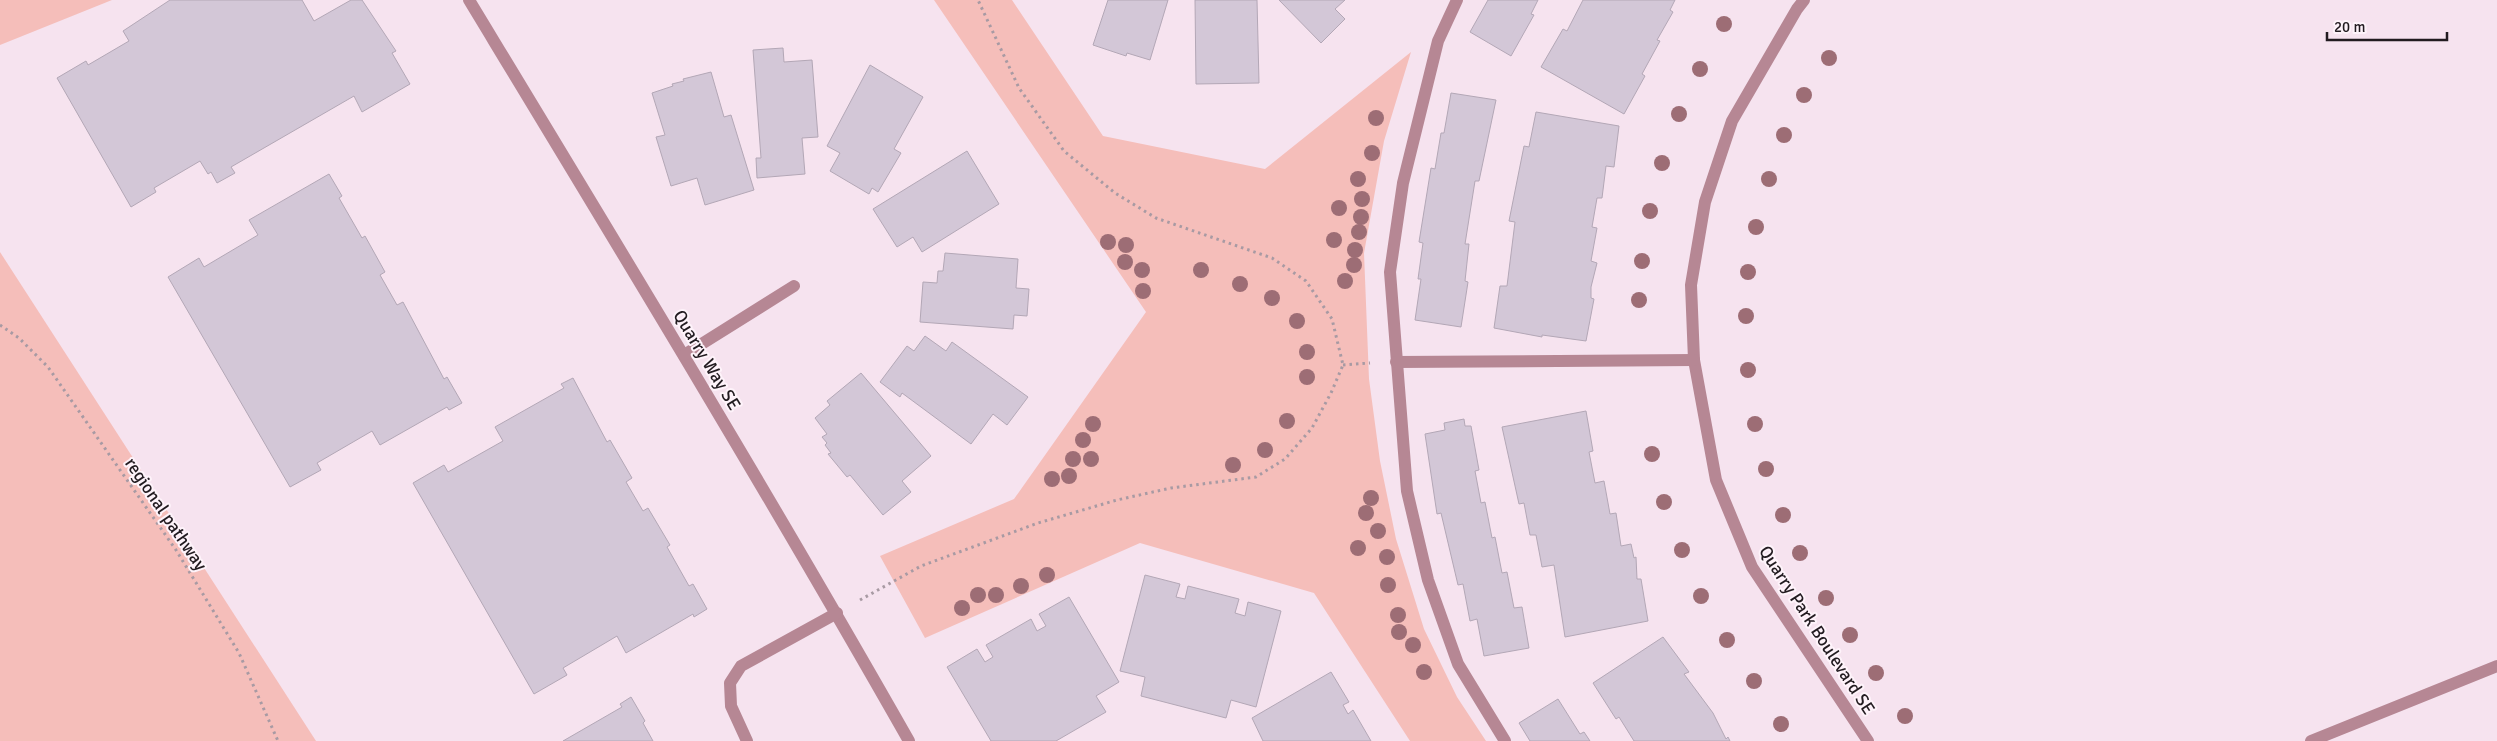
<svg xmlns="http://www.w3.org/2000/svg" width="2497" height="741" font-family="Signika,sans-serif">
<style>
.green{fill:#f5beba}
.building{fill:#d3c7d7;stroke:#b3a7b6}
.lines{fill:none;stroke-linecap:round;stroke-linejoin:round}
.path{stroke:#a89aa3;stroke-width:3;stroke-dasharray:2.5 4;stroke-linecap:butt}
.minor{stroke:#b68794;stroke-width:12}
.tree{fill:#9d6d75}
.labels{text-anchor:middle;stroke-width:4;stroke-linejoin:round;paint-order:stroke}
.street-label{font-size:18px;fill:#221b20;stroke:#fef3fa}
</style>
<rect width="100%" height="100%" fill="#f6e3ef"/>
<g class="green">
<polygon points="0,0 112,0 0,45"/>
<polygon points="934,0 1012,0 1103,136 1265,169 1411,52 1384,141 1364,253 1369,379 1380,461 1396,539 1424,629 1457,697 1486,741 1410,741 1314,593 1140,543 925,638 880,556 1014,499 1146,312"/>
<polygon points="0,252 316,741 0,741"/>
</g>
<g class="building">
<polygon points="170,0 302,0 314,21 351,0 362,0 396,51 392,53 410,84 362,112 354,96 231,167 235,173 217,183 211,172 208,174 200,161 154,188 156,192 131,207 57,78 86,61 88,65 129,41 123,31"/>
<polygon points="1108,0 1168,0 1150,60 1127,53 1126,56 1093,45"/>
<polygon points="1195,0 1257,0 1259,83 1196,84"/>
<polygon points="1279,0 1345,0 1335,9 1345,19 1321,43"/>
<polygon points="1488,0 1538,0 1531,14 1534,15 1511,56 1470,32"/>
<polygon points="1583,0 1675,0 1670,10 1673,12 1657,40 1660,41 1642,74 1645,76 1624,114 1541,67 1563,29 1567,31"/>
<polygon points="783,48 784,62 812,60 818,137 802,138 805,174 757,178 756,158 761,158 753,50"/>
<polygon points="870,65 923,97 894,149 901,153 878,192 872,188 869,194 830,171 840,153 827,146"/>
<polygon points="711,72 724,117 731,115 754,190 705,205 697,178 671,186 656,137 665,135 652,93 673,86 672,84 684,81 683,79"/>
<polygon points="1451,93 1496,100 1479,181 1475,181 1465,244 1469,244 1465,281 1468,282 1461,327 1415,320 1421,279 1418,279 1423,243 1419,242 1431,168 1435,169 1441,133 1444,133"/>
<polygon points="1536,112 1619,126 1614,167 1606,166 1602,198 1597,198 1592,227 1597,228 1591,261 1597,263 1591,287 1591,298 1594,299 1586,341 1542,335 1542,337 1494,328 1500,286 1507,286 1515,222 1509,221 1524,146 1529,147"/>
<polygon points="967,151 999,204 922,252 913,237 897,247 873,209"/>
<polygon points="329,174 342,196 339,198 362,238 365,236 385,272 380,275 397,305 403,302 444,379 447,377 462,403 449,410 447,407 380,445 372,431 317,463 321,470 290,487 168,277 199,258 204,267 258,235 249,220"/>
<polygon points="945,253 1018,259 1016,288 1029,289 1027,316 1014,315 1013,329 920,322 923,282 937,283 938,271 943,271"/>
<polygon points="925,336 946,351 952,342 1028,397 1007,425 993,414 971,444 902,393 900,397 880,382 907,346 914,351"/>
<polygon points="861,373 931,456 902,481 911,492 883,515 850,475 847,477 828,454 831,453 825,445 827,443 822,437 827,434 815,418 830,405 827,401"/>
<polygon points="573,378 607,442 610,440 632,478 626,482 643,511 648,508 670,545 667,547 689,586 693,584 707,609 694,617 693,614 626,653 617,636 563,668 567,675 534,694 413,483 444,465 448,472 503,441 495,427 564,388 561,384"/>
<polygon points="1586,411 1593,451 1589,452 1595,483 1604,481 1610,514 1616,513 1621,546 1631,544 1634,558 1636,557 1637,579 1641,579 1648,621 1565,637 1554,565 1542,567 1536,535 1530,535 1524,503 1519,504 1502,427"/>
<polygon points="1464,419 1465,426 1471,426 1479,470 1475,471 1481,503 1485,502 1492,538 1495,537 1502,573 1507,572 1514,608 1522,607 1529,648 1484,656 1477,619 1470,621 1463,584 1458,585 1441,513 1437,514 1425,434 1445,430 1444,423"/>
<polygon points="1145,575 1180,584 1176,597 1185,599 1188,586 1239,599 1235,613 1245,616 1248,602 1281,611 1256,707 1231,700 1226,718 1141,696 1145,677 1120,671"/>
<polygon points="1069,597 1119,682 1096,696 1106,712 1056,741 991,741 947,667 977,649 985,662 993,657 986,645 1031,619 1037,631 1046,626 1039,614"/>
<polygon points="1663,637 1689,672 1684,674 1713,713 1726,739 1728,737 1730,741 1634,741 1619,717 1616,719 1593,683"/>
<polygon points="1331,672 1349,702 1343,705 1348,714 1353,710 1371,741 1263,741 1252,718"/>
<polygon points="631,697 645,721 643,723 653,741 563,741 622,707 620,704"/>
<polygon points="1558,699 1580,734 1584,732 1590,741 1530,741 1519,723"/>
</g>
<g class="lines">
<g class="path">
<polyline points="0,325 19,338 48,367 176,550 239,653 278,741"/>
<polyline points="1343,365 1370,363"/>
<polyline points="860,600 921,566 1038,523 1117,500 1171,488 1256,477 1285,459 1312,428 1331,393 1343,365 1332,319 1306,281 1272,258 1156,218 1115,193 1064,151 1019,88 978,0"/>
</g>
<g class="minor">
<path d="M469 0C618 246 767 491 909 741"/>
<polyline points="1457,0 1438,41 1403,183 1390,272 1407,491 1428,580 1458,664 1505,741"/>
<polyline points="1804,0 1797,9 1732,121 1705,202 1691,285 1694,360 1716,480 1752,567 1868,741"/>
<polyline points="684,355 794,286"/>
<polyline points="1396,362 1694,360"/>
<polyline points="747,741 731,706 730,683 741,666 837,613"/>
<polyline points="2311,741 2497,666"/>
</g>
</g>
<g class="tree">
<circle cx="1724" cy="24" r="8"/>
<circle cx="1829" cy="58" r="8"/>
<circle cx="1700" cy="69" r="8"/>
<circle cx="1804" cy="95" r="8"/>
<circle cx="1679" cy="114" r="8"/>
<circle cx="1376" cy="118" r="8"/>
<circle cx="1784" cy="135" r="8"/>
<circle cx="1372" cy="153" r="8"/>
<circle cx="1662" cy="163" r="8"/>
<circle cx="1358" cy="179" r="8"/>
<circle cx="1769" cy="179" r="8"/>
<circle cx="1362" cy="199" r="8"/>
<circle cx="1339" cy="208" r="8"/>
<circle cx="1650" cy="211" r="8"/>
<circle cx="1361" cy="217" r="8"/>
<circle cx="1756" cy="227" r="8"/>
<circle cx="1359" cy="232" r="8"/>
<circle cx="1334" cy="240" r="8"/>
<circle cx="1108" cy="242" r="8"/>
<circle cx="1126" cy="245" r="8"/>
<circle cx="1355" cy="250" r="8"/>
<circle cx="1642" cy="261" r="8"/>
<circle cx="1125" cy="262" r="8"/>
<circle cx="1354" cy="265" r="8"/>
<circle cx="1142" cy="270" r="8"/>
<circle cx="1201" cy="270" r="8"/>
<circle cx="1748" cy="272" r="8"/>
<circle cx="1345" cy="281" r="8"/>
<circle cx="1240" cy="284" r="8"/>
<circle cx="1143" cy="291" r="8"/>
<circle cx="1272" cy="298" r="8"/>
<circle cx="1639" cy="300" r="8"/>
<circle cx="1746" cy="316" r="8"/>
<circle cx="1297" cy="321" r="8"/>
<circle cx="1307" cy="352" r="8"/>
<circle cx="1748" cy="370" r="8"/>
<circle cx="1307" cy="377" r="8"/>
<circle cx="1287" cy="421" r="8"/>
<circle cx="1093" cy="424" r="8"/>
<circle cx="1755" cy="424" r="8"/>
<circle cx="1083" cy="440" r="8"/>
<circle cx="1265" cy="450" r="8"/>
<circle cx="1652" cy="454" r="8"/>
<circle cx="1073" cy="459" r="8"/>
<circle cx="1091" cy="459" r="8"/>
<circle cx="1233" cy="465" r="8"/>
<circle cx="1766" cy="469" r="8"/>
<circle cx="1069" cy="476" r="8"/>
<circle cx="1052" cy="479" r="8"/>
<circle cx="1371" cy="498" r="8"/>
<circle cx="1664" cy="502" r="8"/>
<circle cx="1366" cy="513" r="8"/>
<circle cx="1783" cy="515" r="8"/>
<circle cx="1378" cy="531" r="8"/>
<circle cx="1358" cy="548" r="8"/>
<circle cx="1682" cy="550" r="8"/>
<circle cx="1800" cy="553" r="8"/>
<circle cx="1387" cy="557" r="8"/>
<circle cx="1047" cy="575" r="8"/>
<circle cx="1388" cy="585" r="8"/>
<circle cx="1021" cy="586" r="8"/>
<circle cx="978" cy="595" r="8"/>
<circle cx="996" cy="595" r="8"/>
<circle cx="1701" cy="596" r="8"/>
<circle cx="1826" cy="598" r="8"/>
<circle cx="962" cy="608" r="8"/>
<circle cx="1398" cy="615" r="8"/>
<circle cx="1399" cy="632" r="8"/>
<circle cx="1850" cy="635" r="8"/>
<circle cx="1727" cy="640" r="8"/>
<circle cx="1413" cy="645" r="8"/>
<circle cx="1424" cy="672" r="8"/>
<circle cx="1876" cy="673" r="8"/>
<circle cx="1754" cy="681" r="8"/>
<circle cx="1905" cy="716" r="8"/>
<circle cx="1781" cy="724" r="8"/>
</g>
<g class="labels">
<g class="street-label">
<text transform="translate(707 360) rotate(59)" y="6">Quarry Way SE</text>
<text transform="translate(166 514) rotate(56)" y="6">regional pathway</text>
<text transform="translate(1817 630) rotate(57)" y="6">Quarry Park Boulevard SE</text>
</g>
</g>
<path d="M2327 32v8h120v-8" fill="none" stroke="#221b20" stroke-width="2.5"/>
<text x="2334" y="32" font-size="15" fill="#221b20" stroke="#fef3fa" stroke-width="4" paint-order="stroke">20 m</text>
</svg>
